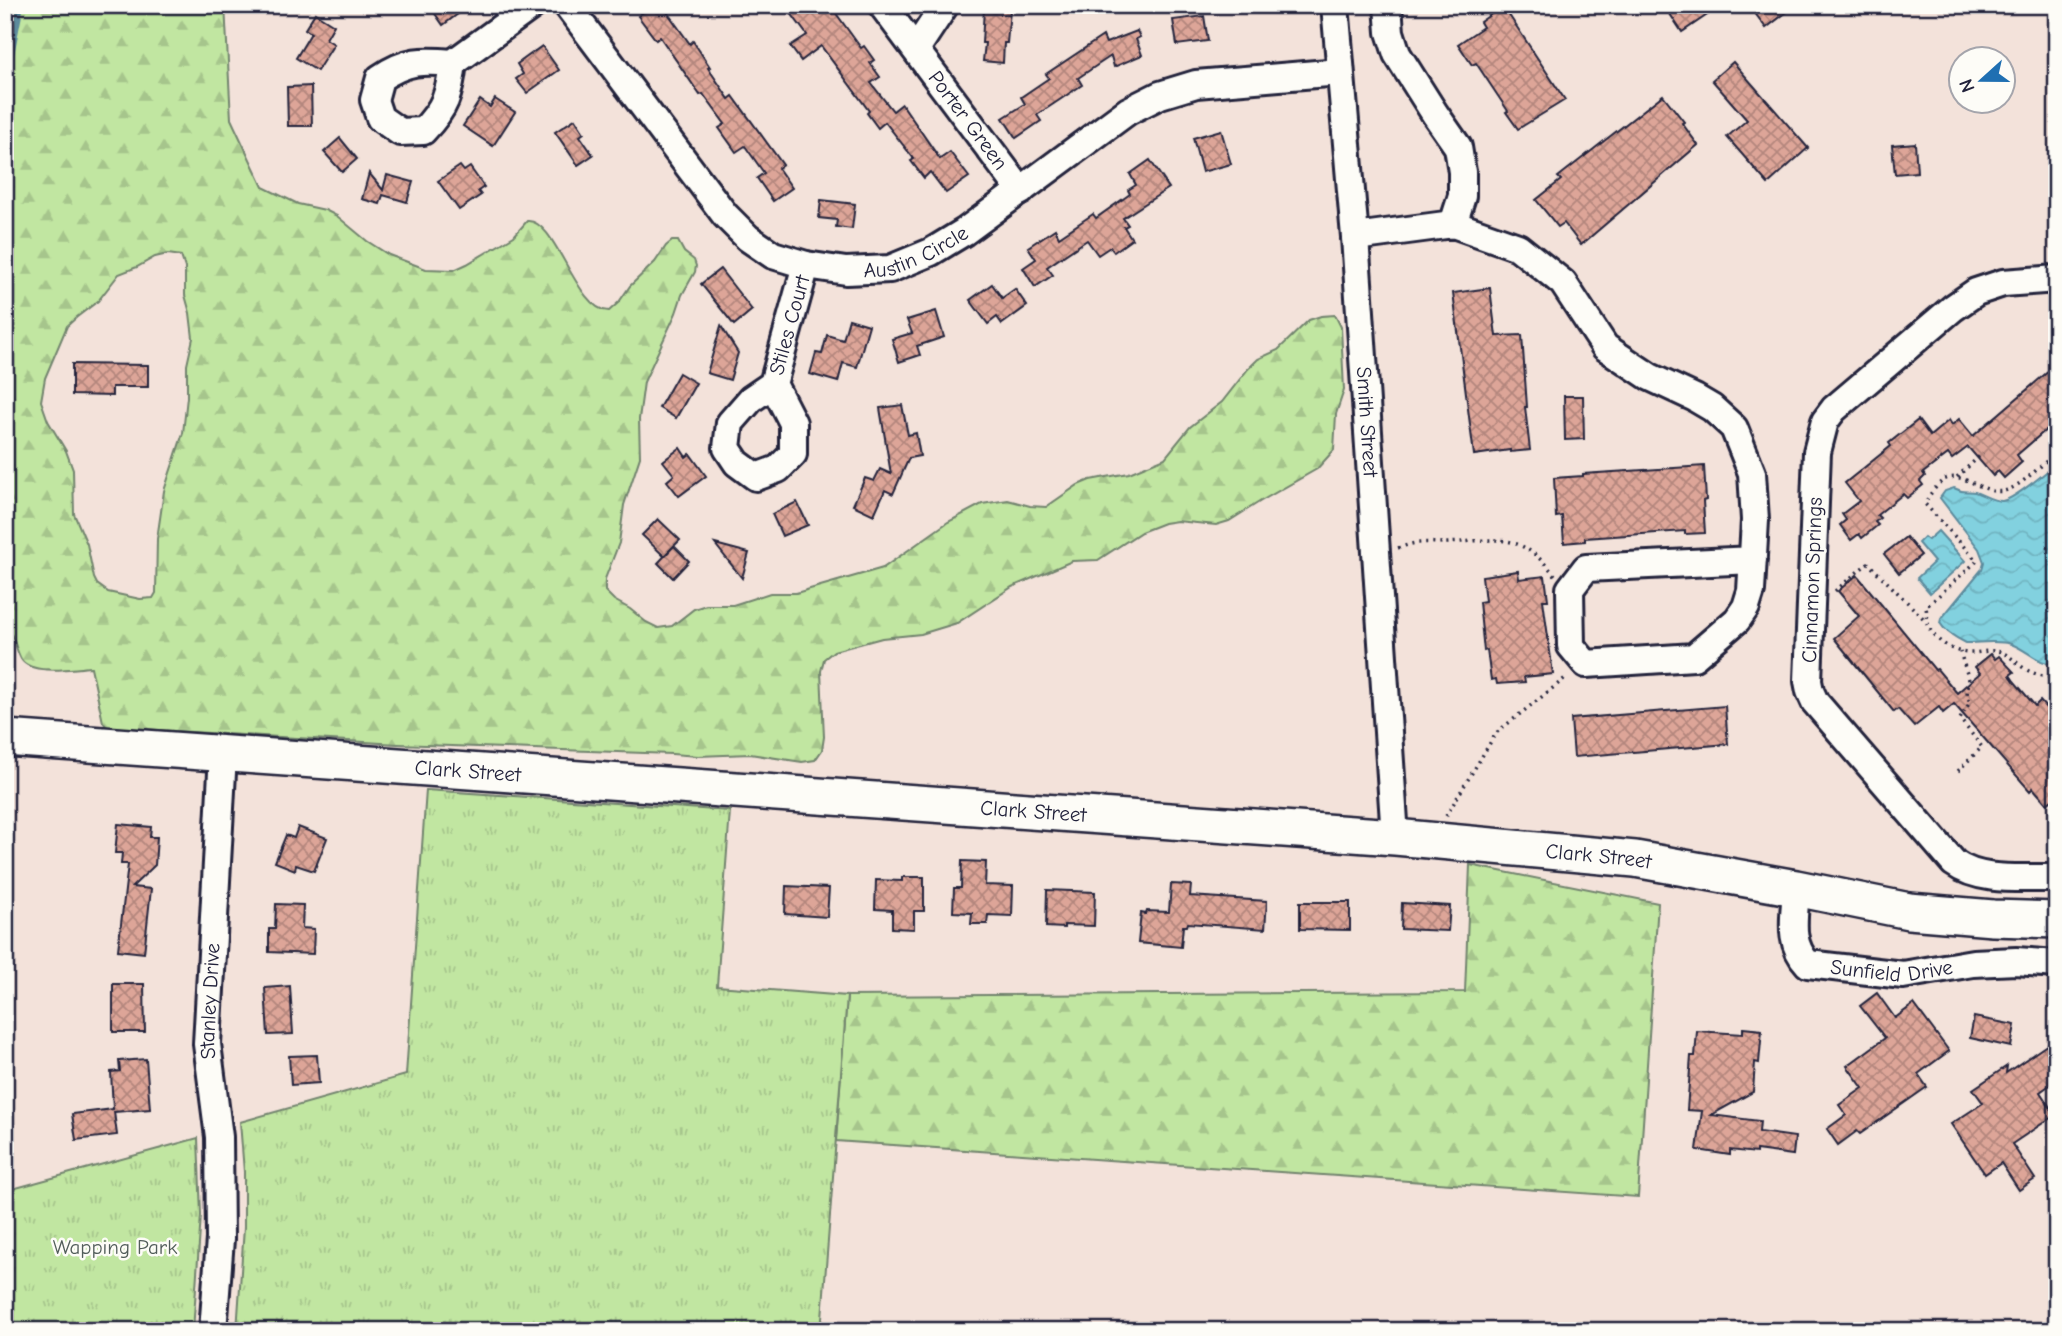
<svg xmlns="http://www.w3.org/2000/svg" width="2062" height="1336" font-family="'Comic Neue',sans-serif">
<style>
.forest{fill:url(#forest-firs);stroke:#72846e;stroke-width:2;fill-rule:evenodd}
.park{fill:url(#park-tufts);stroke:#72846e;stroke-width:2}
.water{fill:url(#water-waves);stroke:#5c8b9d;stroke-width:2}
.lines{fill:none;stroke-linecap:round;stroke-linejoin:round}
.stream{stroke:#5c8b9d;stroke-width:6}
.building{fill:url(#building-cross-hatch);stroke:#22223b;stroke-width:2}
.minor-casing{stroke:#22223b;stroke-width:32}
.major-casing{stroke:#22223b;stroke-width:40}
.path{stroke:#22223b;stroke-width:3.5;stroke-dasharray:2 5;stroke-linecap:butt}
.minor{stroke:#fdfcf7;stroke-width:26}
.major{stroke:#fdfcf7;stroke-width:35}
.labels{text-anchor:middle;stroke-width:5;stroke-linejoin:round;paint-order:stroke}
.street-label{font-size:21px;fill:#22223b;stroke:#fdfcf7}
.park-label{font-size:21px;fill:#525d5a;stroke:#fdfcf7}
</style>
<defs>
<pattern id="forest-firs" width="22" height="20" patternUnits="userSpaceOnUse" patternTransform="scale(1.75)"><rect width="22" height="20" fill="#c1e6a1"/><path d="M5 1l3.5 6h-7zM16 11l3.5 6h-7z" fill="#a6c58c"/></pattern>
<pattern id="park-tufts" width="24" height="20" patternUnits="userSpaceOnUse" patternTransform="scale(1.75)"><rect width="24" height="20" fill="#c1e6a1"/><path d="M3 7l-1-3M5 7V3M7 7l1-3M15 17l-1-3M17 17v-4M19 17l1-3" fill="none" stroke="#a6c58c"/></pattern>
<pattern id="water-waves" width="16" height="10" patternUnits="userSpaceOnUse" patternTransform="scale(1.75)"><rect width="16" height="10" fill="#82d1df"/><path d="M0 5q4-4 8 0t8 0" fill="none" stroke="#70b3c0"/></pattern>
<pattern id="building-cross-hatch" width="8" height="8" patternUnits="userSpaceOnUse" patternTransform="scale(1.75)"><rect width="8" height="8" fill="#dda598"/><path d="M0 0l8 8M0 8l8-8" fill="none" stroke="#b3867d"/></pattern>
</defs>
<rect width="100%" height="100%" fill="#f3e2da"/>
<filter id="ink" filterUnits="userSpaceOnUse"><feTurbulence type="fractalNoise" baseFrequency=".0143" numOctaves="2"/><feDisplacementMap in="SourceGraphic" scale="14" xChannelSelector="R" yChannelSelector="G"/><feConvolveMatrix kernelMatrix="1 2 1 2 8 2 1 2 1" color-interpolation-filters="sRGB"/></filter>
<g filter="url(#ink)">
<g class="forest">
<path d="M5 5H225L231 119 263 187 298 204 325 210 337 216 367 241 389 255 426 269 454 270 467 264 514 236 527 221C556 218 576 311 609 311L619 302 630 286 655 262 666 246 672 241H678L684 252 694 260 696 266 695 272 682 295 676 313 644 382 639 419 640 457 624 505 619 543 605 579V591L614 600 630 609 646 622 658 628 672 626 694 609 706 605H733L770 593H796L883 568 948 522 982 504 1008 500 1030 506 1046 507 1078 485 1090 480 1129 473 1165 458 1190 427 1222 402 1248 369 1258 359 1278 350 1309 320 1321 316 1335 315 1341 327 1344 390 1336 414 1334 450 1317 469 1261 501 1229 521 1216 525 1177 521 1164 523 1141 532 1098 560 1072 561 1012 587 957 623 921 634 882 638 834 651 824 659 821 671 824 737 822 750 815 760 802 762 750 754 698 756 672 754 398 744 107 727 103 722 91 667C75 668 31 676 21 659 14 646 15 636 5 623ZM168 254 181 256 185 268V295L190 313 193 338 187 365V397L183 433 164 491 157 539 156 593 153 598 140 599 108 592 97 584 94 578 87 544 74 514 73 470 66 451 48 421 41 401 45 378 67 326 77 317 98 301 119 274 137 267 155 257Z"/>
<polygon points="1470,865 1658,903 1638,1197 836,1141 847,996 1465,992"/>
</g>
<g class="park">
<polygon points="426,790 730,811 717,986 847,996 821,1331 237,1331 244,1227 244,1172 240,1122 406,1075"/>
<polygon points="198,1138 201,1215 193,1331 5,1331 5,1191"/>
</g>
<g class="water">
<path d="M2057 463V664C2038 665 2028 650 2011 644 1998 640 1980 643 1966 643 1956 638 1945 632 1940 623L1941 619 1982 569 1984 562 1979 549 1940 498 1945 491 1954 488C1965 494 1967 490 1975 492 1984 495 1992 501 2002 501 2014 500 2046 472 2057 463Z"/>
<polygon points="1938,531 1965,561 1930,593 1917,578 1934,562 1918,543 1924,537 1928,540"/>
</g>
<g class="lines">
<polyline class="stream" points="5,75 7,74 21,5"/>
</g>
<g class="building">
<polygon points="429,5 470,5 443,25"/>
<polygon points="653,5 662,5 690,44 693,41 710,67 708,68 729,99 733,96 783,165 778,168 792,188 773,201 757,178 764,173 745,146 736,152 719,128 725,124 703,94 700,95 660,37 656,40 638,16"/>
<polygon points="785,5 830,5 861,48 864,46 874,60 870,63 880,77 871,83 893,111 902,104 940,159 950,152 969,177 946,193 930,172 924,178 911,161 914,159 885,122 878,128 867,113 869,111 821,46 801,61 790,46 807,35"/>
<polygon points="1664,5 1722,5 1682,32"/>
<polygon points="1749,5 1796,5 1766,28"/>
<polygon points="1503,6 1565,100 1518,129 1506,112 1508,111 1476,63 1472,65 1458,44 1483,27 1480,22"/>
<polygon points="984,8 1010,10 1007,43 1004,43 1003,63 983,61 985,43 982,43"/>
<polygon points="315,13 334,25 326,39 334,44 317,71 296,58 311,33 305,29"/>
<polygon points="1204,16 1208,41 1177,45 1173,20"/>
<polygon points="1137,31 1140,37 1136,39 1142,55 1114,67 1111,56 1078,78 1082,85 1037,115 1041,121 1016,138 1003,118 1025,104 1021,97 1049,78 1046,74 1103,36 1106,43"/>
<polygon points="542,46 559,70 527,93 516,79 523,74 517,64"/>
<polygon points="1733,62 1808,148 1768,184 1727,137 1747,120 1712,80"/>
<polygon points="311,86 312,126 288,126 287,87"/>
<polygon points="1663,95 1684,122 1682,123 1698,145 1581,245 1564,223 1558,227 1536,200 1561,180 1558,177"/>
<polygon points="495,99 515,112 493,146 463,126 480,100 490,107"/>
<polygon points="575,119 584,133 580,136 593,155 578,165 555,132"/>
<polygon points="1221,130 1231,164 1202,172 1193,138"/>
<polygon points="340,138 357,159 342,172 324,152"/>
<polygon points="1915,143 1917,172 1895,174 1892,145"/>
<polygon points="1150,160 1169,188 1123,218 1128,225 1124,227 1132,239 1114,252 1110,247 1098,255 1087,240 1047,267 1053,275 1035,287 1023,268 1036,259 1028,247 1055,229 1059,237 1093,214 1096,218 1130,194 1128,190 1136,185 1130,174"/>
<polygon points="460,166 464,171 470,167 484,187 478,191 481,195 459,210 438,181"/>
<polygon points="369,173 383,190 387,175 413,182 407,202 383,195 380,204 362,199"/>
<polygon points="821,200 855,204 852,229 836,227 837,220 819,218"/>
<polygon points="720,269 752,310 734,325 701,284"/>
<polygon points="992,284 1002,298 1015,289 1027,306 1002,324 997,317 988,324 970,300"/>
<polygon points="1490,288 1496,336 1522,335 1527,407 1525,407 1530,450 1510,452 1510,450 1474,455 1453,293"/>
<polygon points="936,311 944,337 917,346 920,355 899,362 892,339 912,333 907,320"/>
<polygon points="849,319 869,325 857,367 843,363 838,382 810,374 816,353 822,354 827,335 843,340"/>
<polygon points="721,326 738,353 730,380 707,373"/>
<polygon points="72,364 148,365 148,387 112,387 112,396 72,395"/>
<polygon points="2057,364 2057,440 2047,429 2017,455 2022,462 2004,478 1998,471 1993,476 1968,447 1952,459 1948,454 1923,473 1925,476 1920,481 1923,485 1907,498 1903,494 1877,515 1880,518 1875,522 1878,525 1862,538 1859,534 1851,540 1840,525 1846,520 1842,514 1859,501 1845,483 1891,446 1889,443 1918,420 1930,436 1949,420 1952,425 1959,419 1973,436"/>
<polygon points="679,373 696,383 676,418 659,408"/>
<polygon points="1564,396 1583,396 1584,439 1565,440"/>
<polygon points="902,405 908,435 916,433 920,456 909,458 893,494 885,490 874,515 853,505 865,478 874,481 880,469 891,474 880,408"/>
<polygon points="680,448 686,457 690,454 706,476 679,496 667,481 674,475 663,461"/>
<polygon points="1704,466 1706,500 1703,501 1705,533 1685,534 1685,531 1585,538 1585,541 1564,543 1562,516 1556,517 1554,478 1583,476 1583,474"/>
<polygon points="797,502 808,525 782,536 772,514"/>
<polygon points="658,519 680,540 664,556 642,535"/>
<polygon points="1906,537 1921,555 1899,573 1884,554"/>
<polygon points="715,544 749,553 742,578"/>
<polygon points="674,546 689,561 673,578 658,563"/>
<polygon points="1518,571 1519,579 1545,576 1548,600 1543,600 1553,674 1524,677 1525,682 1497,684 1496,679 1491,680 1487,650 1484,651 1479,602 1485,601 1482,576"/>
<polygon points="1857,575 1935,670 1937,669 1957,693 1980,673 1975,667 1991,654 1995,659 1999,656 2014,672 2010,675 2014,681 2035,706 2040,701 2055,718 2049,723 2057,733 2057,796 2047,804 2033,788 2030,791 1954,704 1943,713 1939,707 1914,727 1898,709 1894,712 1873,686 1834,638 1859,616 1838,591"/>
<polygon points="1725,706 1728,744 1574,757 1571,719"/>
<polygon points="118,824 151,827 150,837 157,837 155,865 132,887 151,889 144,953 118,950 128,864 121,864 122,853 115,853"/>
<polygon points="298,827 327,838 314,871 296,865 295,870 275,862 286,835 294,838"/>
<polygon points="962,861 986,862 985,885 1013,886 1012,916 988,915 987,924 971,924 972,913 953,912 954,888 961,888"/>
<polygon points="902,877 924,877 924,911 914,911 914,929 892,928 892,910 875,909 876,880 902,881"/>
<polygon points="1171,884 1191,885 1190,896 1267,901 1265,929 1188,923 1187,926 1183,926 1181,947 1138,943 1141,913 1146,914 1147,911 1169,912"/>
<polygon points="786,886 829,888 827,917 785,914"/>
<polygon points="1047,890 1095,892 1094,926 1064,925 1064,928 1046,927"/>
<polygon points="1300,902 1350,902 1350,930 1300,929"/>
<polygon points="1402,903 1450,906 1448,931 1401,929"/>
<polygon points="276,904 303,905 302,928 314,929 313,954 269,952 269,929 275,929"/>
<polygon points="113,984 144,984 145,1032 113,1032"/>
<polygon points="290,986 293,1034 268,1035 265,988"/>
<polygon points="1877,993 1895,1018 1914,1004 1949,1051 1918,1074 1927,1087 1860,1134 1857,1131 1838,1145 1827,1129 1846,1115 1839,1105 1863,1088 1847,1066 1885,1038 1860,1006"/>
<polygon points="1974,1017 2015,1025 2011,1047 1970,1038"/>
<polygon points="1743,1028 1762,1030 1759,1063 1755,1062 1753,1092 1711,1115 1760,1121 1759,1132 1795,1137 1793,1155 1756,1150 1756,1153 1730,1150 1730,1155 1697,1150 1702,1111 1687,1110 1691,1056 1695,1056 1697,1031 1743,1034"/>
<polygon points="2057,1038 2057,1080 2040,1092 2055,1115 2012,1144 2035,1179 2019,1190 2001,1163 1985,1174 1951,1124 1983,1103 1973,1089 2007,1066 2006,1073"/>
<polygon points="317,1055 319,1083 291,1085 289,1056"/>
<polygon points="146,1059 150,1109 114,1112 117,1135 76,1140 72,1114 113,1109 111,1072 120,1071 119,1061"/>
</g>
<g class="lines">
<defs>
<g id="minor">
<path id="s1" d="M567 5 725 215 748 238 773 255 806 265 846 271 890 269 931 252 964 232 1128 111 1160 95 1196 84 1340 72"/>
<path id="s2" d="M882 5 1021 191"/>
<path id="s3" d="M1335 5 1355 237 1395 837"/>
<polyline points="1388,5 1390,32 1397,54 1435,114 1458,147 1462,172 1462,196 1453,224"/>
<polyline points="916,49 945,5"/>
<path d="M453 63C449 95 446 107 423 131L400 132 380 118 374 100 380 78C407 60 422 60 453 63L533 5"/>
<polyline points="1355,237 1453,224 1518,247 1563,283 1605,347 1650,377 1695,398 1712,408 1734,428 1752,473 1755,520 1751,591 1746,607 1737,620 1694,657 1586,664 1571,646 1570,589 1586,568 1753,560"/>
<path d="M2057 279 2003 283 1976 292 1953 308 1834 409 1825 421 1817 452 1808 681 1810 691 1815 702 1954 863C1981 883 2024 877 2057 878"/>
<path id="s4" d="M773 384 793 423V454L778 469 756 477 737 463 727 448 730 423 751 399 773 384 806 265"/>
<path id="s5" d="M1796 888C1795 916 1787 942 1808 964L1903 975 1973 963 2016 961 2057 964"/>
<path id="s6" d="M213 1331 220 1239 219 1137 207 1044 223 754"/>
</g>
<g id="major">
<path id="s7" d="M5 738 1395 837 1635 859 1796 888 1909 911 1993 918 2057 920"/>
</g>
</defs>
<use href="#minor" class="minor-casing"/>
<use href="#major" class="major-casing"/>
<g class="path">
<path d="M2057 452C2043 463 2021 487 2004 491 1981 496 1957 462 1937 486 1932 492 1928 496 1925 504L1977 561 1926 607C1927 611 1926 619 1927 623 1933 640 1953 653 1970 653 1982 653 1992 648 2003 653 2010 656 2015 661 2021 666 2031 674 2044 677 2057 678"/>
<polyline points="1957,477 1983,453"/>
<path d="M1398 548C1405 546 1412 543 1419 543 1428 542 1438 543 1447 543 1499 540 1517 530 1555 575"/>
<polyline points="1835,591 1868,563 1926,621"/>
<polyline points="1958,771 1982,747 1960,719 1970,702 1967,694 1969,680 1960,652"/>
<polyline points="1446,816 1496,733 1568,676"/>
<polyline points="182,1331 191,1329"/>
</g>
<use href="#minor" class="minor"/>
<use href="#major" class="major"/>
</g>
</g>
<g class="labels">
<g class="street-label">
<text dy="7" stroke="none"><textPath href="#s2" startOffset="144">Porter Green</textPath></text>
<text dy="7" stroke="none"><textPath href="#s1" startOffset="474">Austin Circle</textPath></text>
<text dy="7" stroke="none"><textPath href="#s4" startOffset="306">Stiles Court</textPath></text>
<text dy="7" stroke="none"><textPath href="#s3" startOffset="418">Smith Street</textPath></text>
<text transform="translate(1812 580) rotate(-88)" y="7">Cinnamon Springs</text>
<text dy="7" stroke="none"><textPath href="#s7" startOffset="464">Clark Street</textPath></text>
<text dy="7" stroke="none"><textPath href="#s7" startOffset="1031">Clark Street</textPath></text>
<text dy="7" stroke="none"><textPath href="#s7" startOffset="1598">Clark Street</textPath></text>
<text dy="7" stroke="none"><textPath href="#s5" startOffset="164">Sunfield Drive</textPath></text>
<text dy="7" stroke="none"><textPath href="#s6" startOffset="331">Stanley Drive</textPath></text>
</g>
<g class="park-label">
<text x="115" y="1254">Wapping Park</text>
</g>
</g>
<rect width="2062" height="1336" fill="none" stroke="#fdfcf7" stroke-width="28"/>
<rect x="14" y="14" width="2034" height="1308" fill="none" stroke="#22223b" stroke-width="2.5" filter="url(#ink)"/>
<g transform="translate(1982 80) rotate(249)"><circle r="33" fill="#fdfcf7" stroke="#a5a5ac" stroke-width="2"/>
<path d="M0-5L12 26L0 18L-12 26Z" fill="#1f6fb2"/>
<text y="-10" font-size="19" font-weight="bold" text-anchor="middle" fill="#22223b">N</text>
</g>
</svg>
